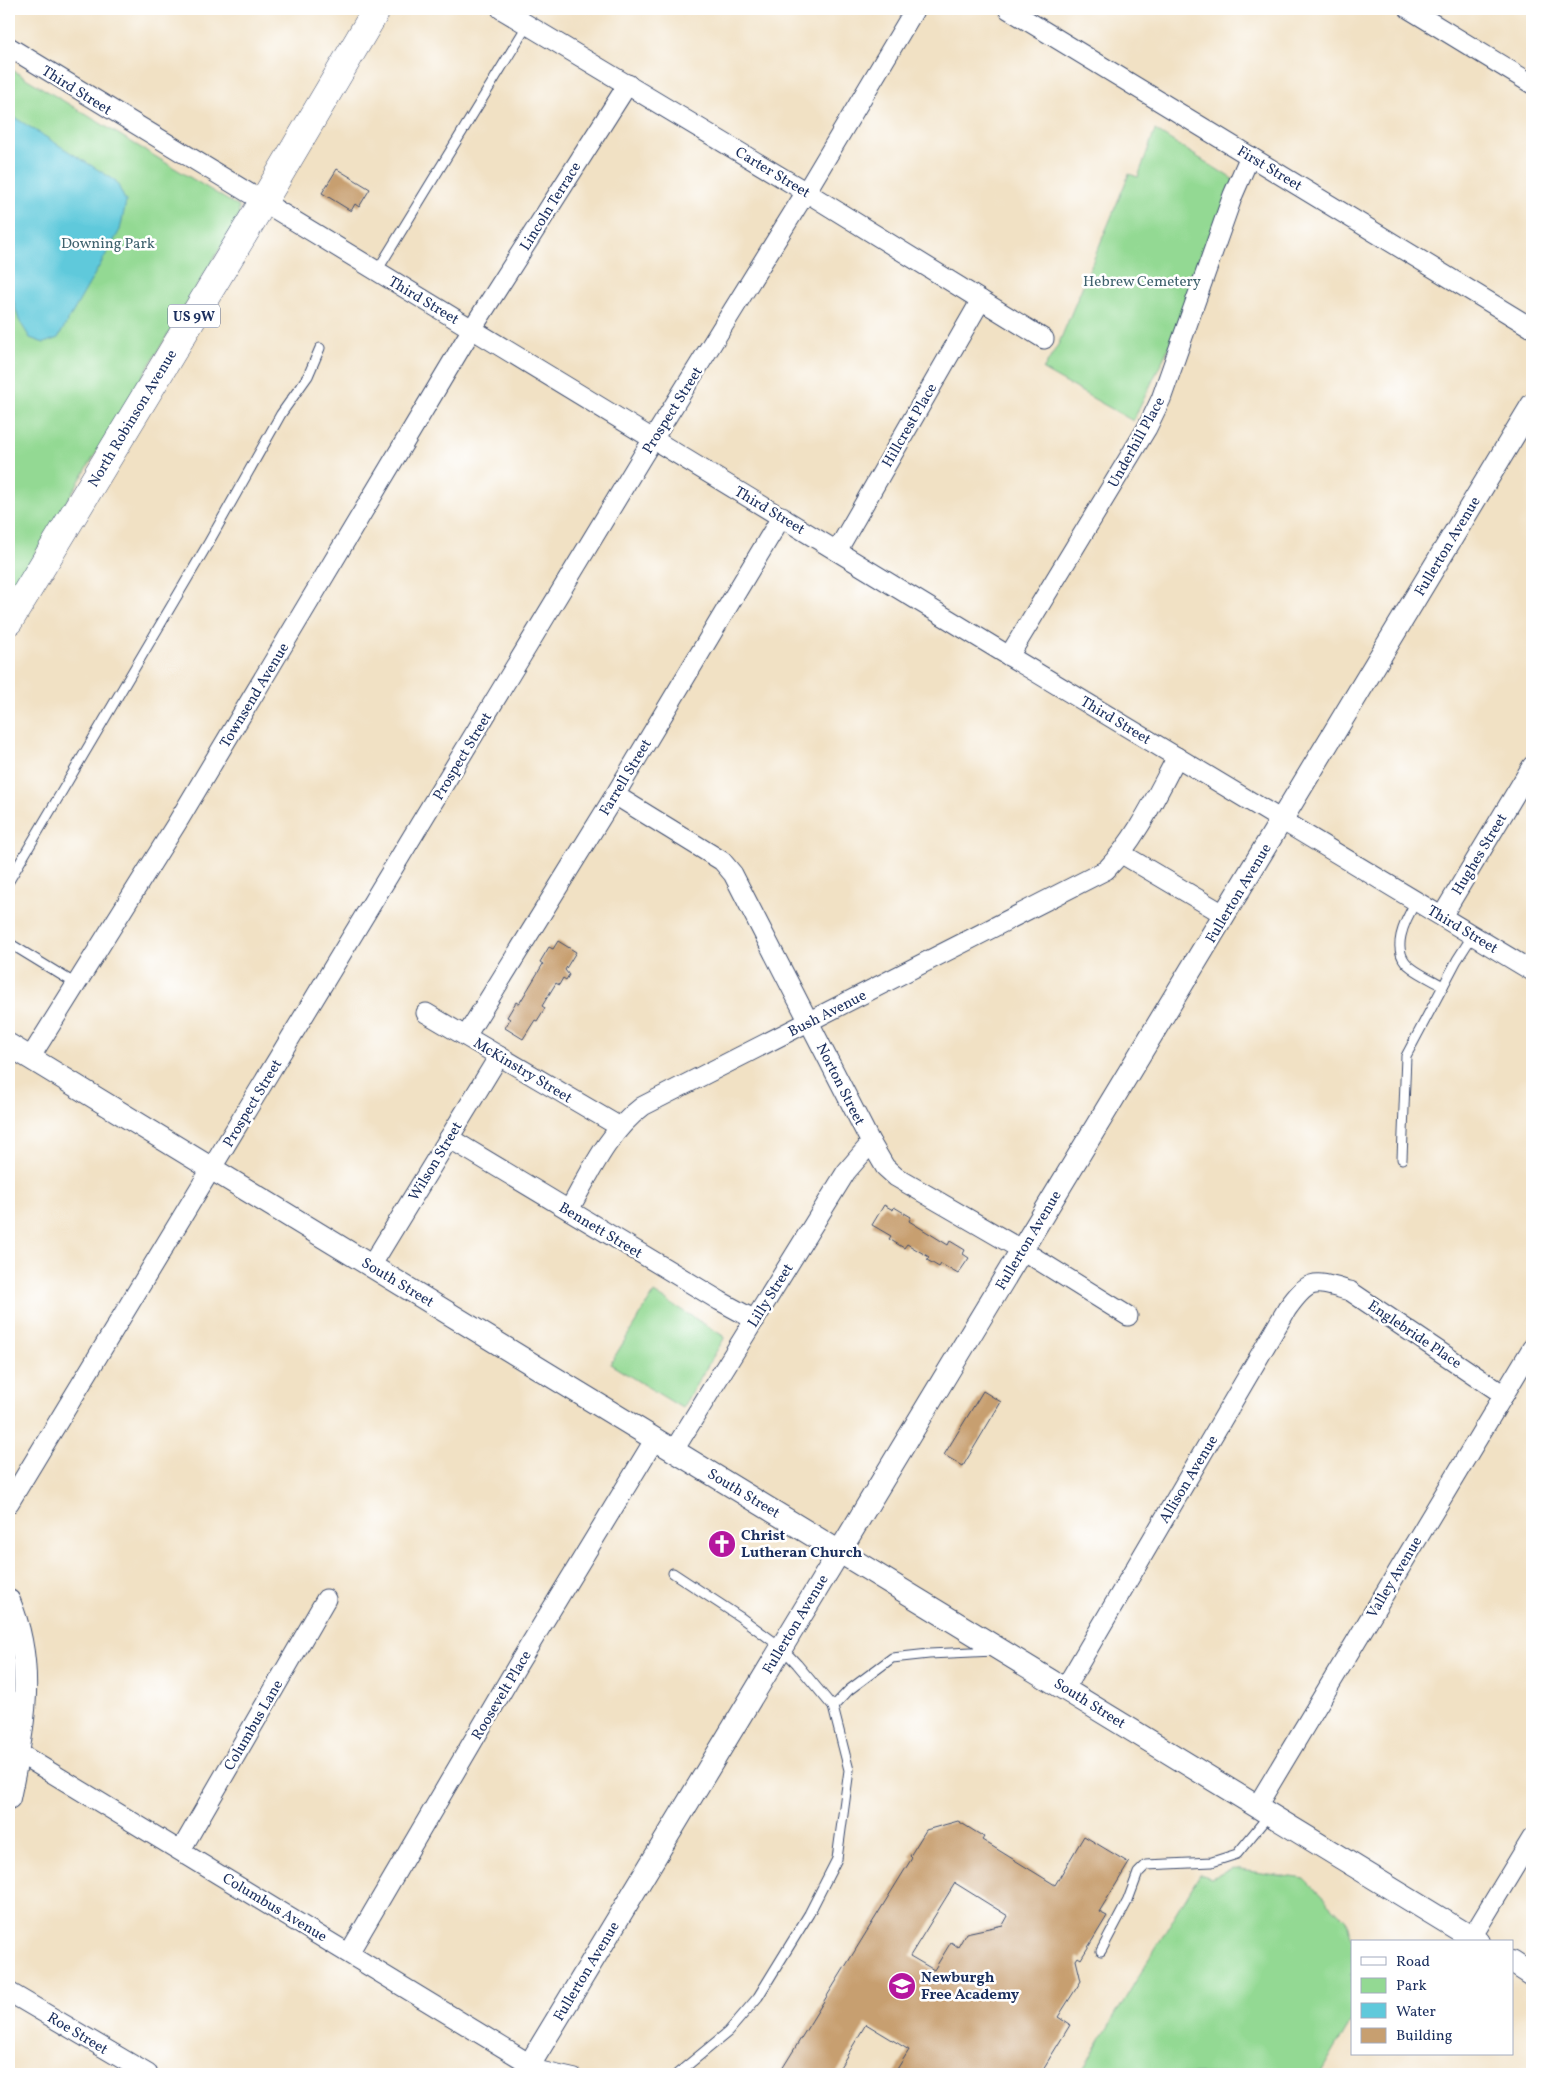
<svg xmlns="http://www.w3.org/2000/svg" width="1541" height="2083" font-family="Vollkorn,serif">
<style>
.green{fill:#93d993;stroke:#578478}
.water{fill:#5fc9db;stroke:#3d7c9c}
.building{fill:#c79f70;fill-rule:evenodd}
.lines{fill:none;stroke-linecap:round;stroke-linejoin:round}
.service-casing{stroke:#3b4a6d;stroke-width:11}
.minor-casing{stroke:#3b4a6d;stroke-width:21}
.tertiary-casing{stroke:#3b4a6d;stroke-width:24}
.trunk-casing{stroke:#3b4a6d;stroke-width:29}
.service{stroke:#fff;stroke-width:9}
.minor{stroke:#fff;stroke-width:19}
.tertiary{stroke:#fff;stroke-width:22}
.trunk{stroke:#fff;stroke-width:28}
.labels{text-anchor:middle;stroke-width:5;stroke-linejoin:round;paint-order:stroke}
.shield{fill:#fff;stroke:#5f6d8e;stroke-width:1}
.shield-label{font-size:14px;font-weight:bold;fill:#1b2f5e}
.street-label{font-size:15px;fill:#1b2f5e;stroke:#fff}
.park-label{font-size:15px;fill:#3f626e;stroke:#fff}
.poi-label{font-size:15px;font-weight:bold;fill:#1b2f5e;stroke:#fff;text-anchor:start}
</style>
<rect width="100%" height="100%" fill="#fff"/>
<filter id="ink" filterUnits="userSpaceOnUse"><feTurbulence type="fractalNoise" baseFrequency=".02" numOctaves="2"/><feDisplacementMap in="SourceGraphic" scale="10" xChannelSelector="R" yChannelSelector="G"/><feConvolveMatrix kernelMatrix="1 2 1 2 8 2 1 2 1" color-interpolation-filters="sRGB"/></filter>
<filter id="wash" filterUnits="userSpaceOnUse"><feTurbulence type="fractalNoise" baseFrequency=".0096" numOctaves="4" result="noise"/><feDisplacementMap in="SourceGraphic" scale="20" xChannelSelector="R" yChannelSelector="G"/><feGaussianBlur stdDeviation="1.12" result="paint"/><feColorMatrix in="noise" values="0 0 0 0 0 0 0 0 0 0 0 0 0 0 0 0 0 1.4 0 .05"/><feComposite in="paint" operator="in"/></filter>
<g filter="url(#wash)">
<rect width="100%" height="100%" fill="#f1e1c4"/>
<g class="green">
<polygon points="9,68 239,207 239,217 9,597"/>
<polygon points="1155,130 1234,180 1190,304 1133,421 1043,370 1059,343 1129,174 1138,177"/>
<polygon points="654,1293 725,1337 682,1408 610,1364"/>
<polygon points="1233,1869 1305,1879 1346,1921 1354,1942 1352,1942 1352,2019 1320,2074 1080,2074 1200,1874 1211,1878"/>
</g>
<polygon class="water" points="9,114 116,181 126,202 120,230 58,338 44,343 30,338 19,320 12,296 9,295"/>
<g id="blocks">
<g class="building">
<polygon points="337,169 370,189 359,207 355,204 351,211 322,193"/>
<polygon points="558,941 576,952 565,970 569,975 566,980 563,978 559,985 556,983 542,1006 545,1008 537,1021 535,1020 523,1039 505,1028 510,1019 507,1017 516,1002 519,1004 543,964 540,962 549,947 553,949"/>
<polygon points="884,1205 893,1210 894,1207 911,1217 909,1221 948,1245 950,1241 965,1250 963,1254 969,1258 958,1274 941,1264 939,1267 927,1260 929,1257 907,1244 904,1248 889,1239 891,1236 872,1225"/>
<polygon points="983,1391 1001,1402 963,1466 944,1455"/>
<path d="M958 1821 984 1837 982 1840 1055 1885 1084 1836 1129 1863 1099 1912 1107 1916 1081 1959 1078 1957 1076 1960 1081 1981 1058 2017 1070 2025 1040 2074H894L909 2050 866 2024 836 2074H779L912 1858 910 1856 926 1830ZM955 1883 1008 1916 1003 1925 966 1933 958 1947 951 1942 934 1970 910 1956Z"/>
</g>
</g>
</g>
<g filter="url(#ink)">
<use href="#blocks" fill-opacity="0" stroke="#3b4a6d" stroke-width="1"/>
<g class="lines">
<defs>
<g id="service">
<polyline points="377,271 528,24"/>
<polyline points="9,881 209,542 281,414 308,376 320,348"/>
<path d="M1417 900C1405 920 1388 952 1412 968 1421 975 1433 980 1443 986"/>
<polyline points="9,943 76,984"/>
<polyline points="1402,1159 1406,1056 1457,960 1473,935"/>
<polyline points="673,1573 740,1617 781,1647 797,1664 833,1707 849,1770 837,1859 809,1914 758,1997 728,2032 677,2074"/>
<polyline points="833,1707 849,1690 892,1658 929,1654 994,1651"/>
<polyline points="1101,1951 1128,1900 1138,1873 1146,1865 1212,1862 1237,1854 1269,1815"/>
<polyline points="532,2064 576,2074"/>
</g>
<g id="minor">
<polyline points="501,9 806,192 1044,339"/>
<polyline points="1008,9 1532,328"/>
<polyline points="1409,9 1532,84"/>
<polyline points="9,47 1009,656 1532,971"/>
<polyline points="837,551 981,300"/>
<polyline points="1009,656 1147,428 1161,399 1233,195 1250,156"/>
<polyline points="615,795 722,861 733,874 871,1143 885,1167 896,1177 1022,1250 1128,1316"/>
<polyline points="1122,854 1225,915"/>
<polyline points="1442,916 1532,766"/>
<polyline points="426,1013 620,1127"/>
<polyline points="466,1036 615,795 782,516"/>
<polyline points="30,1058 177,823 472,329 628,84"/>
<polyline points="449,1138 720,1301 755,1320"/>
<path d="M569 1210C590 1173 608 1132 643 1106L1106 870C1137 838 1156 796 1177 757"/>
<polyline points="371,1266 499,1056"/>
<polyline points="674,1450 846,1172 871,1143"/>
<polyline points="9,1503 642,457 806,192 915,9"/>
<path d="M1065 1688 1287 1309C1310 1277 1314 1281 1350 1291L1504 1395"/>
<polyline points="19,1753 530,2064"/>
<polyline points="1257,1806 1532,1348"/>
<polyline points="181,1850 326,1599"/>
<polyline points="1472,1937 1532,1838"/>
<polyline points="349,1953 517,1666 655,1439"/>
<polyline points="9,1992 148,2074"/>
</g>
<g id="tertiary">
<polyline points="9,1045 1479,1942"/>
<path d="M9 1601C37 1667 23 1731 9 1798"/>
<polyline points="1512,1962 1532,1975"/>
<polyline points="524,2074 1532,405"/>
</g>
<polyline id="trunk" points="9,621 263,202 377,9"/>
</defs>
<use href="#service" class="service-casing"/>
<use href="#minor" class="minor-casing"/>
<use href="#tertiary" class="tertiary-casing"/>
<use href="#trunk" class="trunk-casing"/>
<use href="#service" class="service"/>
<use href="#minor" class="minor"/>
<use href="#tertiary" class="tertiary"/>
<use href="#trunk" class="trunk"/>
</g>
</g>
<defs>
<symbol id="church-disc" viewBox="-11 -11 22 22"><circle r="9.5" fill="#b5179e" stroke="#fff"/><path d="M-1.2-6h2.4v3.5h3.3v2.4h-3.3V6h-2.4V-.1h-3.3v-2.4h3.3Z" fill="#fff"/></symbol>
<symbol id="school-disc" viewBox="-11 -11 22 22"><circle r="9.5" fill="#b5179e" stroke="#fff"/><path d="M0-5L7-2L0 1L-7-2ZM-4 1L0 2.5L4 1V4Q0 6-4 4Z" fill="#fff"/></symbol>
</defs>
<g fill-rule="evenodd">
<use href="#church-disc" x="706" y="1528" width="32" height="32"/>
<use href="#school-disc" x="886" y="1970" width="32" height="32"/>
</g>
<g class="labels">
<rect class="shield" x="168" y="304.5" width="52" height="23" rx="4"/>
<g class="shield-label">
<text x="194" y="321">US 9W</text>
</g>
<g class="street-label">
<text transform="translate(77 90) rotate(32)" y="5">Third Street</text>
<text transform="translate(1270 168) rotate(31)" y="5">First Street</text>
<text transform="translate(773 172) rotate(31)" y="5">Carter Street</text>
<text transform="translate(550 206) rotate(-58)" y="5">Lincoln Terrace</text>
<text transform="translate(424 300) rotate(31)" y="5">Third Street</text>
<text transform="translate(672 410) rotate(-58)" y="5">Prospect Street</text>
<text transform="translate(132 418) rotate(-59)" y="5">North Robinson Avenue</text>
<text transform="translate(909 425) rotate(-60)" y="5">Hillcrest Place</text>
<text transform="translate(1136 442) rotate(-61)" y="5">Underhill Place</text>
<text transform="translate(770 510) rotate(31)" y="5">Third Street</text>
<text transform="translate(1447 546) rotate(-59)" y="5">Fullerton Avenue</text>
<text transform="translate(254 695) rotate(-59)" y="5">Townsend Avenue</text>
<text transform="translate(1116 720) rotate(31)" y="5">Third Street</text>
<text transform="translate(462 756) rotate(-59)" y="5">Prospect Street</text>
<text transform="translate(625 777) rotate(-59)" y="5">Farrell Street</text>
<text transform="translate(1479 854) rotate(-59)" y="5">Hughes Street</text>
<text transform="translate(1238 893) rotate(-59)" y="5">Fullerton Avenue</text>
<text transform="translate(1463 929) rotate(31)" y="5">Third Street</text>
<text transform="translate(827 1013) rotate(-27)" y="5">Bush Avenue</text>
<text transform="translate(523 1070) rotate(31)" y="5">McKinstry Street</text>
<text transform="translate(841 1084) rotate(63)" y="5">Norton Street</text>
<text transform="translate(252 1103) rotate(-59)" y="5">Prospect Street</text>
<text transform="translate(435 1161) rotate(-59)" y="5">Wilson Street</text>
<text transform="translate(601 1230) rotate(31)" y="5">Bennett Street</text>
<text transform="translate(1028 1240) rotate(-59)" y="5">Fullerton Avenue</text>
<text transform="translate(398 1282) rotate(31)" y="5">South Street</text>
<text transform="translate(770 1295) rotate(-58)" y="5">Lilly Street</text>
<text transform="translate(1415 1334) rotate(34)" y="5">Englebride Place</text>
<text transform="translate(1188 1479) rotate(-59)" y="5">Allison Avenue</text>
<text transform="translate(744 1493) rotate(31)" y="5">South Street</text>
<text transform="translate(1394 1577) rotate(-59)" y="5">Valley Avenue</text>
<text transform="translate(795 1624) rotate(-59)" y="5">Fullerton Avenue</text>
<text transform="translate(501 1695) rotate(-59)" y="5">Roosevelt Place</text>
<text transform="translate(1090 1703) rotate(32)" y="5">South Street</text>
<text transform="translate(253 1725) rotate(-60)" y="5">Columbus Lane</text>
<text transform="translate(275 1907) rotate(31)" y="5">Columbus Avenue</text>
<text transform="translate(586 1971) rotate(-59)" y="5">Fullerton Avenue</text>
<text transform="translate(78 2033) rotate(31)" y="5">Roe Street</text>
</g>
<g class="park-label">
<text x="108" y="248">Downing Park</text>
<text x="1142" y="286">Hebrew Cemetery</text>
</g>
<g class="poi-label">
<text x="741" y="1540">Christ<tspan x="741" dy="17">Lutheran Church</tspan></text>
<text x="921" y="1982">Newburgh<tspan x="921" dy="17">Free Academy</tspan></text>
</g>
</g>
<rect width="1541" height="2083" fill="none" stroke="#fff" stroke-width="30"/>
<rect x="1351" y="1940" width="162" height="115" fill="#ffffff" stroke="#a4acbf"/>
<rect x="1361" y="1957" width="25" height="8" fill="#ffffff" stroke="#a4acbf"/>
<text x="1396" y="1966" font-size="15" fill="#1b2f5e">Road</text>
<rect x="1361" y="1978" width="25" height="15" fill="#93d993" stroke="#a4acbf"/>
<text x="1396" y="1990" font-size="15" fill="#1b2f5e">Park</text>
<rect x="1361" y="2003" width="25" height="15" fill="#5fc9db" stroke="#a4acbf"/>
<text x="1396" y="2016" font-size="15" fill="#1b2f5e">Water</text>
<rect x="1361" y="2028" width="25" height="15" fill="#c79f70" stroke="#a4acbf"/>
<text x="1396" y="2040" font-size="15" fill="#1b2f5e">Building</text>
</svg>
